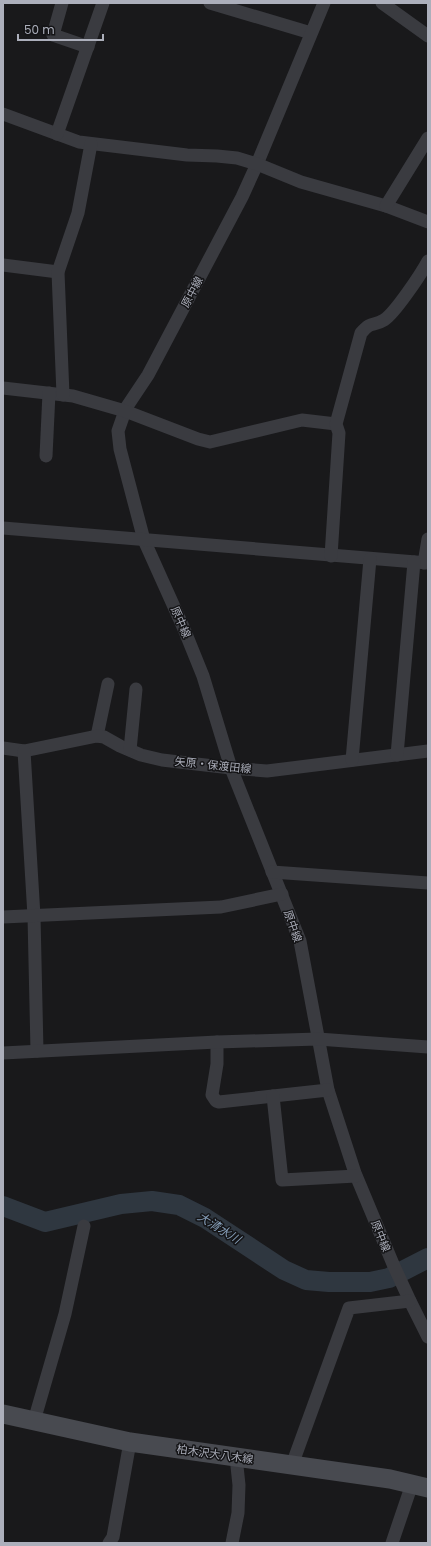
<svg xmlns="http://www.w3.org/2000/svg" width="431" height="1546" font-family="Poppins,'Noto Sans JP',sans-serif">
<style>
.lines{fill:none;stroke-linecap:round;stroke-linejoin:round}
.river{stroke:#2f3740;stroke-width:20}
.street{stroke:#3a3b40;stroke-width:13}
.secondary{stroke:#484a50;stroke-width:19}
.labels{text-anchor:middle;stroke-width:3;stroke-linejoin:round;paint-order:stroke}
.street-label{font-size:11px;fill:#acafbb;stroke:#141416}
.water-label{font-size:12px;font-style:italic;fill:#839bb5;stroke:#141416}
</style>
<rect width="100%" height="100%" fill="#19191b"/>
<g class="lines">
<polyline class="river" points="3,1206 45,1222 121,1204 152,1201 179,1205 205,1218 284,1270 306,1280 329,1282 370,1282 389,1278 428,1258"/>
<g class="street">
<polyline points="62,3 53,35 88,47"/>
<polyline points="210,3 311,33"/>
<polyline points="324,3 257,164 242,197 148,375 126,408 118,431 120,449 144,540 184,629 203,676 231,768 300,941 328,1090 355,1173 393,1264 410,1301 428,1337"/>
<polyline points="382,3 428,36"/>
<polyline points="3,114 79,142 187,155 217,156 237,158 257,164 301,182 386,206 428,222"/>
<polyline points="57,134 103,3"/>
<polyline points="386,206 428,138"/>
<polyline points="3,265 58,272"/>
<polyline points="3,388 73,396 125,411 198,439 210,442 302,420 336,424"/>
<polyline points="63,395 58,272 78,213 91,144"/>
<polyline points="46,456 49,393"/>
<polyline points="3,528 428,563"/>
<path d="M331 556 339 433 336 424 361 333C372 320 373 327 384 320 395 313 421 274 428 261"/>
<polyline points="424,563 428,539"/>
<polyline points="97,736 108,684"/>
<polyline points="3,748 24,751 97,736 104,737 120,746 141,755 162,760 231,768 267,771 428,751"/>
<polyline points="130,750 136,689"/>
<polyline points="24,751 34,916 37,1051"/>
<polyline points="397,755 414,562"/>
<polyline points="352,760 370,559"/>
<polyline points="272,872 428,883"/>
<polyline points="3,917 221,907 282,894"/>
<polyline points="217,1042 217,1064 212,1095 216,1101 219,1102 328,1090"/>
<polyline points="3,1053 217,1042 318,1039 428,1047"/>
<polyline points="273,1096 282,1180 356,1176"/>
<polyline points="34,1421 65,1314 84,1226"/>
<polyline points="292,1465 349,1308 410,1301"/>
<polyline points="109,1543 113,1537 130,1442"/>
<polyline points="232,1543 238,1513 239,1485 236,1457"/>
<polyline points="392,1543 412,1484"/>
</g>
<polyline class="secondary" points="3,1414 130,1442 390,1479 428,1488"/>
</g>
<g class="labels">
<g class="street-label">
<text transform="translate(192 292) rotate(-62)" y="4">原中線</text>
<text transform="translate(181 622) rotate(66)" y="4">原中線</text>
<text transform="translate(213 765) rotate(6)" y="4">矢原・保渡田線</text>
<text transform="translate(293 926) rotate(71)" y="4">原中線</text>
<text transform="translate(381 1236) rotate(68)" y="4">原中線</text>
<text transform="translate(215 1454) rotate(8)" y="4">柏木沢大八木線</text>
</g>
<g class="water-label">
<text transform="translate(219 1228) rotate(32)" y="4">大清水川</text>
</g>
</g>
<rect width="431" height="1546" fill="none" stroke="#acafbb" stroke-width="8"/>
<path d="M18 34v6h85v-6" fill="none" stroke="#acafbb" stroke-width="2"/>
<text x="24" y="34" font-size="12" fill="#acafbb" stroke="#141416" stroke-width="3" paint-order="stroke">50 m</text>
</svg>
